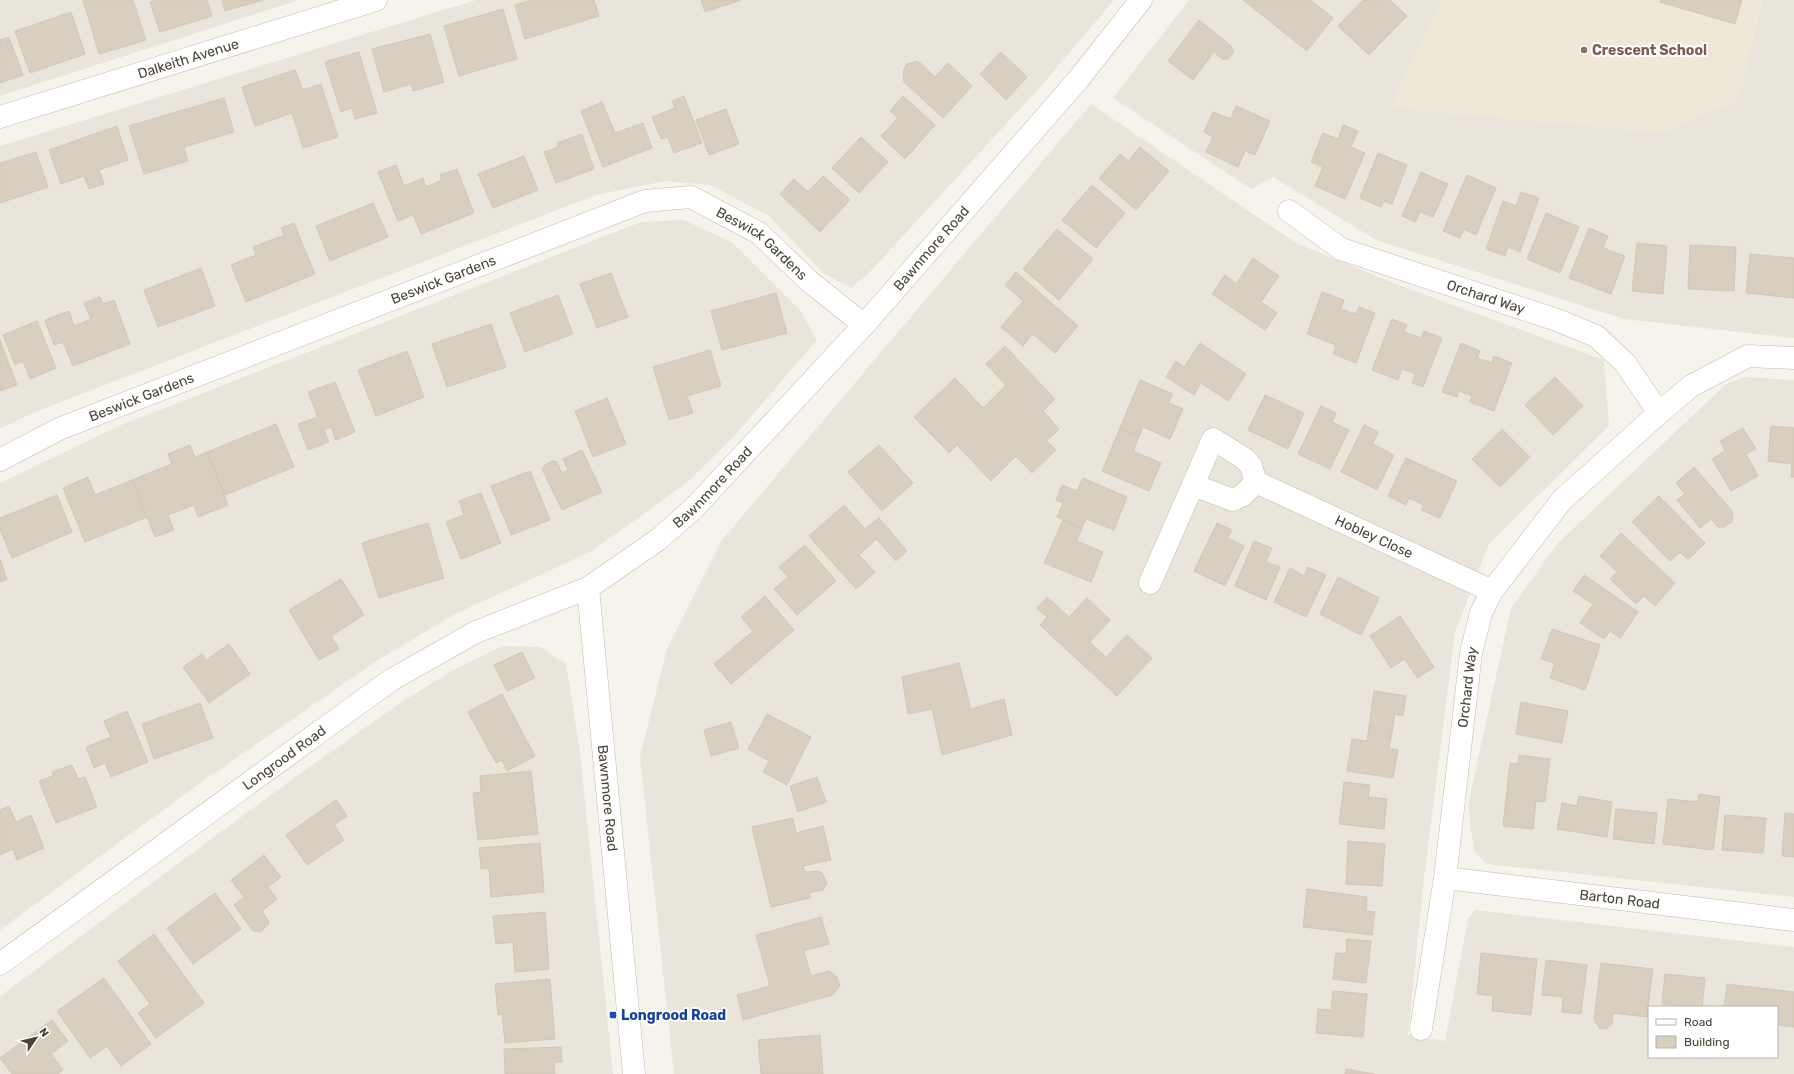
<svg xmlns="http://www.w3.org/2000/svg" width="1794" height="1074" font-family="Rubik,sans-serif">
<style>
.residential{fill:#eae5da;fill-rule:evenodd}
.education{fill:#efe8d6}
.building{fill:#d8cfc1;stroke:#d3c7b4}
.lines{fill:none;stroke-linecap:round;stroke-linejoin:round}
.minor-casing{stroke:#c2bbae;stroke-width:23}
.minor{stroke:#fff;stroke-width:22}
.education-dot{fill:#8d6e63;stroke:#fff;stroke-width:1.5}
.transit-dot{fill:#1a4fb4;stroke:#fff;stroke-width:1.5}
.labels{text-anchor:middle;stroke-width:4;stroke-linejoin:round;paint-order:stroke}
.education-label{font-size:14px;font-weight:bold;fill:#785e54;stroke:#fff;text-anchor:start}
.street-label{font-size:14px;fill:#4b4439;stroke:#fff}
.transit-label{font-size:14px;font-weight:bold;fill:#164399;stroke:#fff;text-anchor:start}
</style>
<rect width="100%" height="100%" fill="#f6f3ec"/>
<g class="residential">
<polygon points="0,0 299,0 0,96"/>
<polygon points="476,0 1114,0 1042,85 868,274 851,288 823,273 769,216 710,185 665,181 596,195 35,412 0,429 0,146"/>
<polygon points="1189,0 1442,0 1391,108 1738,100 1762,0 1794,0 1794,338 1624,319 1376,240 1273,177 1251,189 1113,98"/>
<path d="M1091 104 1296 243 1393 283 1604 360 1609 426 1489 544 1455 632 1424 878 1408 1035 1445 1041 1468 919 1475 910 1794 947V1074H674L640 757 667 649 722 540ZM1649 1007H1777V1057H1649Z"/>
<polygon points="684,220 733,243 800,310 817,340 736,434 689,481 592,551 455,614 378,660 193,788 0,930 0,483 121,425 641,222"/>
<polygon points="1745,377 1794,380 1794,897 1486,864 1474,851 1468,805 1511,608 1558,543 1726,384"/>
<polygon points="503,646 540,647 566,664 580,752 613,1074 0,1074 0,996 291,780 403,701 455,669"/>
</g>
<polygon class="education" points="1442,0 1762,0 1738,100 1662,133 1391,108"/>
<g class="building">
<polygon points="83,0 133,0 146,40 99,54"/>
<polygon points="157,0 207,0 212,16 160,32 150,2"/>
<polygon points="222,0 263,0 225,11"/>
<polygon points="531,0 594,0 599,16 525,39 515,5"/>
<polygon points="701,0 741,0 705,12"/>
<polygon points="1243,0 1311,0 1333,18 1307,51"/>
<polygon points="1363,0 1390,0 1407,16 1369,55 1338,26"/>
<polygon points="1661,0 1742,0 1735,24 1660,2"/>
<polygon points="503,9 517,59 459,76 444,26"/>
<polygon points="71,12 85,54 30,73 15,31"/>
<polygon points="1199,20 1230,45 1234,52 1228,59 1222,59 1214,52 1193,80 1168,61"/>
<polygon points="430,34 444,82 413,91 411,84 384,92 372,49"/>
<polygon points="9,37 23,75 0,83 0,40"/>
<polygon points="359,52 377,113 355,119 352,108 341,112 325,62"/>
<polygon points="1001,52 1027,77 1006,100 980,74"/>
<polygon points="918,61 935,77 948,63 972,86 943,118 904,82 903,71 907,64"/>
<polygon points="295,70 303,90 321,84 338,137 303,148 292,113 255,126 242,87"/>
<polygon points="684,96 702,143 674,153 668,137 661,139 652,117 675,108 672,101"/>
<polygon points="903,96 935,125 905,159 881,136 898,118 890,111"/>
<polygon points="224,98 234,132 184,147 188,161 144,174 129,126"/>
<polygon points="602,102 615,133 643,123 652,148 603,167 581,111"/>
<polygon points="1236,106 1270,121 1255,155 1245,151 1238,167 1206,152 1213,137 1204,132 1213,112 1231,119"/>
<polygon points="726,109 739,144 709,155 696,120"/>
<polygon points="1343,125 1358,131 1351,147 1365,153 1345,199 1315,186 1323,167 1311,162 1323,133 1338,139"/>
<polygon points="117,126 128,160 99,170 104,184 89,189 84,176 61,184 49,150"/>
<polygon points="582,134 594,169 556,183 544,152 558,147 557,143"/>
<polygon points="861,137 888,162 859,193 832,168"/>
<polygon points="1140,147 1169,171 1136,210 1099,178 1120,154 1128,161"/>
<polygon points="36,152 48,187 0,203 0,163"/>
<polygon points="1378,153 1407,165 1392,204 1384,201 1381,207 1360,198"/>
<polygon points="524,156 538,190 493,208 478,174"/>
<polygon points="396,165 404,186 423,178 426,187 442,180 440,175 457,169 474,213 421,234 413,215 398,221 378,172"/>
<polygon points="1421,172 1448,184 1433,217 1420,212 1415,222 1402,216"/>
<polygon points="1467,175 1496,188 1476,235 1464,229 1460,238 1443,231"/>
<polygon points="823,176 850,200 820,232 780,194 794,179 808,192"/>
<polygon points="1092,185 1125,213 1096,248 1062,220"/>
<polygon points="1521,192 1539,198 1520,252 1508,247 1505,256 1486,249 1503,201 1516,206"/>
<polygon points="373,203 388,237 330,261 316,226"/>
<polygon points="1546,213 1579,227 1560,273 1527,259"/>
<polygon points="294,223 315,274 246,302 231,265 256,255 253,247 284,235 281,228"/>
<polygon points="1589,228 1608,236 1603,248 1625,256 1611,294 1569,278"/>
<polygon points="1057,229 1093,259 1059,300 1023,269"/>
<polygon points="1637,243 1667,246 1663,294 1632,291"/>
<polygon points="1690,245 1736,247 1734,291 1688,289"/>
<polygon points="1750,254 1794,258 1794,298 1746,293"/>
<polygon points="1253,258 1279,276 1261,302 1277,313 1265,330 1212,294 1225,275 1236,284"/>
<polygon points="201,268 215,306 158,327 144,290"/>
<polygon points="1016,272 1078,326 1055,353 1033,334 1023,346 1001,327 1023,301 1005,285"/>
<polygon points="611,273 628,317 597,328 580,284"/>
<polygon points="1322,292 1344,300 1341,309 1356,314 1359,307 1375,313 1356,363 1333,354 1336,345 1307,334"/>
<polygon points="776,293 787,333 722,350 711,311"/>
<polygon points="558,295 573,334 525,352 510,313"/>
<polygon points="100,297 103,304 114,300 130,344 73,366 63,342 54,345 45,320 69,311 74,326 91,319 84,303"/>
<polygon points="1392,319 1407,325 1404,332 1421,338 1424,331 1442,338 1423,387 1412,383 1415,374 1402,369 1398,380 1372,370"/>
<polygon points="37,321 56,368 30,379 23,361 15,365 3,335"/>
<polygon points="491,324 506,367 447,387 432,344"/>
<polygon points="0,340 17,385 0,391"/>
<polygon points="1200,343 1246,374 1228,401 1201,383 1194,395 1166,377 1176,361 1184,367"/>
<polygon points="1461,343 1480,351 1477,358 1492,363 1494,356 1512,363 1494,411 1470,402 1472,396 1459,391 1457,397 1442,392"/>
<polygon points="1005,346 1055,399 1043,411 1059,429 1047,441 1056,450 1032,473 1016,456 991,481 957,445 949,453 914,417 955,378 983,408 1006,385 986,364"/>
<polygon points="710,350 721,386 687,396 693,413 669,420 653,367"/>
<polygon points="407,351 424,397 376,416 358,370"/>
<polygon points="1555,377 1583,406 1553,435 1525,405"/>
<polygon points="1140,380 1173,394 1168,403 1183,409 1170,439 1143,427 1139,436 1120,428"/>
<polygon points="335,382 355,432 336,440 331,427 324,430 329,442 308,450 298,424 318,417 308,392"/>
<polygon points="1265,395 1304,413 1288,449 1248,430"/>
<polygon points="607,398 626,444 593,457 575,411"/>
<polygon points="1321,406 1336,413 1332,422 1349,430 1330,469 1298,454"/>
<polygon points="276,424 294,467 225,495 207,452"/>
<polygon points="1364,425 1378,432 1373,444 1394,455 1377,490 1341,472"/>
<polygon points="1771,426 1794,428 1794,477 1791,477 1792,464 1768,461"/>
<polygon points="1120,428 1139,436 1133,451 1161,463 1149,491 1102,471"/>
<polygon points="1743,428 1756,449 1746,454 1758,476 1731,491 1712,459 1725,451 1720,441"/>
<polygon points="1502,429 1530,457 1500,487 1472,459"/>
<polygon points="190,445 195,457 207,452 228,505 198,517 194,505 168,515 174,530 155,537 132,480 172,464 168,454"/>
<polygon points="879,445 913,483 882,511 848,472"/>
<polygon points="582,450 602,492 562,510 542,469 546,464 552,461 557,462 562,473 568,470 563,459"/>
<polygon points="1406,458 1457,481 1440,518 1421,510 1424,505 1409,498 1406,505 1388,496"/>
<polygon points="1694,467 1733,512 1732,522 1724,527 1718,527 1711,519 1700,528 1677,500 1685,494 1676,483"/>
<polygon points="530,471 550,520 511,535 491,486"/>
<polygon points="88,477 95,495 132,480 147,517 85,542 63,488"/>
<polygon points="1083,478 1127,497 1114,530 1086,519 1082,528 1057,517 1063,503 1056,500 1062,485 1077,491"/>
<polygon points="481,493 501,543 461,559 446,522 464,515 459,501"/>
<polygon points="57,495 72,532 12,558 0,529 0,518"/>
<polygon points="1659,496 1705,543 1688,560 1680,552 1670,561 1632,522"/>
<polygon points="844,505 865,529 879,518 907,551 896,561 876,539 859,555 875,572 856,589 809,536"/>
<polygon points="1063,520 1082,528 1077,541 1103,552 1091,582 1044,563"/>
<polygon points="428,523 444,578 379,598 362,543"/>
<polygon points="1217,523 1232,530 1228,538 1244,546 1225,586 1194,571"/>
<polygon points="1621,533 1675,583 1655,606 1644,596 1636,604 1610,579 1617,572 1600,556"/>
<polygon points="1254,541 1272,548 1266,562 1280,567 1266,600 1235,586"/>
<polygon points="805,545 836,581 797,615 774,589 788,577 779,567"/>
<polygon points="0,559 7,579 0,582"/>
<polygon points="1308,567 1326,575 1306,617 1274,602 1290,568 1304,576"/>
<polygon points="1584,575 1638,612 1620,638 1610,631 1604,639 1580,623 1593,604 1573,591"/>
<polygon points="1338,577 1379,598 1361,635 1320,614"/>
<polygon points="341,579 364,615 331,636 339,649 319,660 289,610"/>
<polygon points="765,596 794,630 731,684 714,664 753,631 741,617"/>
<polygon points="1047,597 1069,617 1087,598 1110,620 1090,642 1096,648 1081,663 1040,625 1047,617 1037,608"/>
<polygon points="1400,616 1434,667 1418,678 1404,659 1391,668 1370,636"/>
<polygon points="1552,629 1600,645 1585,690 1550,678 1555,663 1541,659"/>
<polygon points="1127,635 1152,658 1117,696 1081,663 1096,648 1106,657"/>
<polygon points="229,644 250,674 209,703 183,667 202,654 206,660"/>
<polygon points="522,652 535,678 507,691 494,665"/>
<polygon points="959,663 971,709 1004,699 1012,735 942,755 932,709 908,714 902,677"/>
<polygon points="1374,691 1406,696 1403,716 1395,714 1389,749 1398,750 1393,778 1347,771 1352,739 1367,741"/>
<polygon points="502,694 535,756 507,771 502,760 496,763 468,712"/>
<polygon points="1521,702 1568,711 1562,743 1516,734"/>
<polygon points="200,703 213,738 154,759 142,724"/>
<polygon points="127,711 148,762 111,777 105,763 94,768 86,747 111,737 104,721"/>
<polygon points="767,714 811,737 787,785 763,772 769,761 748,749"/>
<polygon points="731,722 739,748 711,756 704,730"/>
<polygon points="1519,755 1550,759 1545,802 1536,801 1533,829 1503,826 1510,763 1518,764"/>
<polygon points="72,765 78,779 85,777 97,807 56,823 39,781 53,776 52,772"/>
<polygon points="531,771 538,834 478,840 473,793 481,792 480,776"/>
<polygon points="817,777 826,802 798,812 790,786"/>
<polygon points="1344,782 1370,785 1368,797 1387,799 1384,829 1339,824"/>
<polygon points="1699,794 1720,797 1713,850 1663,844 1668,799 1698,802"/>
<polygon points="1579,796 1612,802 1607,837 1557,829 1562,803 1577,806"/>
<polygon points="336,800 347,816 334,825 344,840 307,865 286,835"/>
<polygon points="9,806 16,822 31,815 44,848 17,860 13,849 0,855 0,810"/>
<polygon points="1616,809 1657,813 1654,844 1613,839"/>
<polygon points="1785,813 1794,814 1794,857 1782,856"/>
<polygon points="1725,815 1766,818 1763,853 1722,850"/>
<polygon points="793,818 796,833 823,826 831,860 803,866 805,872 818,871 822,873 827,883 823,890 809,893 810,898 771,907 752,827"/>
<polygon points="1348,841 1385,844 1382,886 1346,884"/>
<polygon points="540,843 544,892 491,897 489,868 481,869 479,848"/>
<polygon points="264,855 281,877 268,887 277,899 262,911 268,920 269,924 260,932 253,931 234,905 244,897 231,880"/>
<polygon points="1307,889 1367,897 1366,911 1375,912 1372,935 1303,927"/>
<polygon points="215,893 241,929 193,964 167,928"/>
<polygon points="545,912 549,969 515,972 513,942 496,944 493,916"/>
<polygon points="821,917 829,944 804,951 811,976 829,971 837,977 840,986 832,995 743,1020 737,995 770,986 756,935"/>
<polygon points="154,934 204,1003 156,1038 138,1013 150,1004 118,961"/>
<polygon points="1347,939 1371,941 1366,983 1333,979 1336,953 1346,954"/>
<polygon points="1481,953 1537,959 1531,1015 1492,1011 1493,996 1477,994"/>
<polygon points="1546,960 1587,965 1581,1014 1562,1012 1563,997 1542,995"/>
<polygon points="1601,963 1653,969 1647,1017 1613,1013 1612,1024 1606,1029 1599,1028 1594,1019"/>
<polygon points="1665,974 1705,978 1702,1007 1662,1004"/>
<polygon points="104,978 151,1044 121,1066 107,1046 90,1058 57,1011"/>
<polygon points="550,979 555,1039 505,1043 502,1014 498,1015 495,984"/>
<polygon points="1727,984 1794,992 1794,1027 1777,1025 1777,1007 1724,1007"/>
<polygon points="1333,991 1367,994 1363,1037 1316,1033 1318,1009 1331,1010"/>
<polygon points="52,1020 68,1041 51,1054 63,1070 58,1074 12,1074 0,1058"/>
<polygon points="820,1035 823,1074 761,1074 758,1040"/>
<polygon points="561,1047 562,1062 554,1062 555,1074 505,1074 504,1049"/>
<polygon points="1346,1069 1374,1074 1345,1074"/>
</g>
<g class="lines">
<defs>
<g id="minor">
<path id="s1" d="M0 117 376 0"/>
<path id="s2" d="M1289 211 1341 249 1557 320 1596 336 1625 363 1659 413"/>
<path id="s3" d="M0 460 59 429 645 201 691 197 759 233 809 281 864 325"/>
<path id="s4" d="M1256 482 1492 591"/>
<polyline points="1193,485 1233,500 1243,495 1256,482"/>
<polyline points="1150,583 1213,439 1245,459 1251,466 1256,482"/>
<path id="s5" d="M588 588 634 1074"/>
<path id="s6" d="M1445 878 1794 920"/>
<path id="s7" d="M0 964 391 680 476 632 588 588 659 539 695 507 864 325 1077 81 1141 0"/>
<path id="s8" d="M1421 1029 1445 878 1471 653 1481 613 1492 591 1562 500 1659 413 1691 386 1748 356 1794 358"/>
</g>
</defs>
<use href="#minor" class="minor-casing"/>
<use href="#minor" class="minor"/>
</g>
<circle class="education-dot" cx="1584" cy="50" r="4"/>
<rect class="transit-dot" x="609" y="1011" width="8" height="8" rx="2"/>
<g class="labels">
<g class="education-label">
<text x="1592" y="55">Crescent School</text>
</g>
<g class="street-label">
<text dy="5" stroke="none"><textPath href="#s1" startOffset="197">Dalkeith Avenue</textPath></text>
<text dy="5" stroke="none"><textPath href="#s3" startOffset="827">Beswick Gardens</textPath></text>
<text dy="5" stroke="none"><textPath href="#s7" startOffset="1186">Bawnmore Road</textPath></text>
<text dy="5" stroke="none"><textPath href="#s3" startOffset="479">Beswick Gardens</textPath></text>
<text dy="5" stroke="none"><textPath href="#s2" startOffset="217">Orchard Way</textPath></text>
<text dy="5" stroke="none"><textPath href="#s3" startOffset="155">Beswick Gardens</textPath></text>
<text dy="5" stroke="none"><textPath href="#s7" startOffset="862">Bawnmore Road</textPath></text>
<text dy="5" stroke="none"><textPath href="#s4" startOffset="130">Hobley Close</textPath></text>
<text dy="5" stroke="none"><textPath href="#s8" startOffset="345">Orchard Way</textPath></text>
<text dy="5" stroke="none"><textPath href="#s7" startOffset="351">Longrood Road</textPath></text>
<text dy="5" stroke="none"><textPath href="#s5" startOffset="211">Bawnmore Road</textPath></text>
<text dy="5" stroke="none"><textPath href="#s6" startOffset="176">Barton Road</textPath></text>
</g>
<g class="transit-label">
<text x="621" y="1020">Longrood Road</text>
</g>
</g>
<rect x="1648" y="1006" width="130" height="52" fill="#ffffff" stroke="#b7b4b0"/>
<rect x="1656" y="1019" width="20" height="6" fill="#ffffff" stroke="#b7b4b0"/>
<text x="1684" y="1026" font-size="12" fill="#4b4439">Road</text>
<rect x="1656" y="1036" width="20" height="12" fill="#d8cfc1" stroke="#b7b4b0"/>
<text x="1684" y="1046" font-size="12" fill="#4b4439">Building</text>
<g transform="translate(36 1038) rotate(55)" stroke="#ffffff" stroke-width="3" paint-order="stroke">
<path d="M0-3L7 15L0 10L-7 15Z" fill="#4b4439"/>
<text y="-6" font-size="11" font-weight="bold" text-anchor="middle" fill="#4b4439">N</text>
</g>
</svg>
